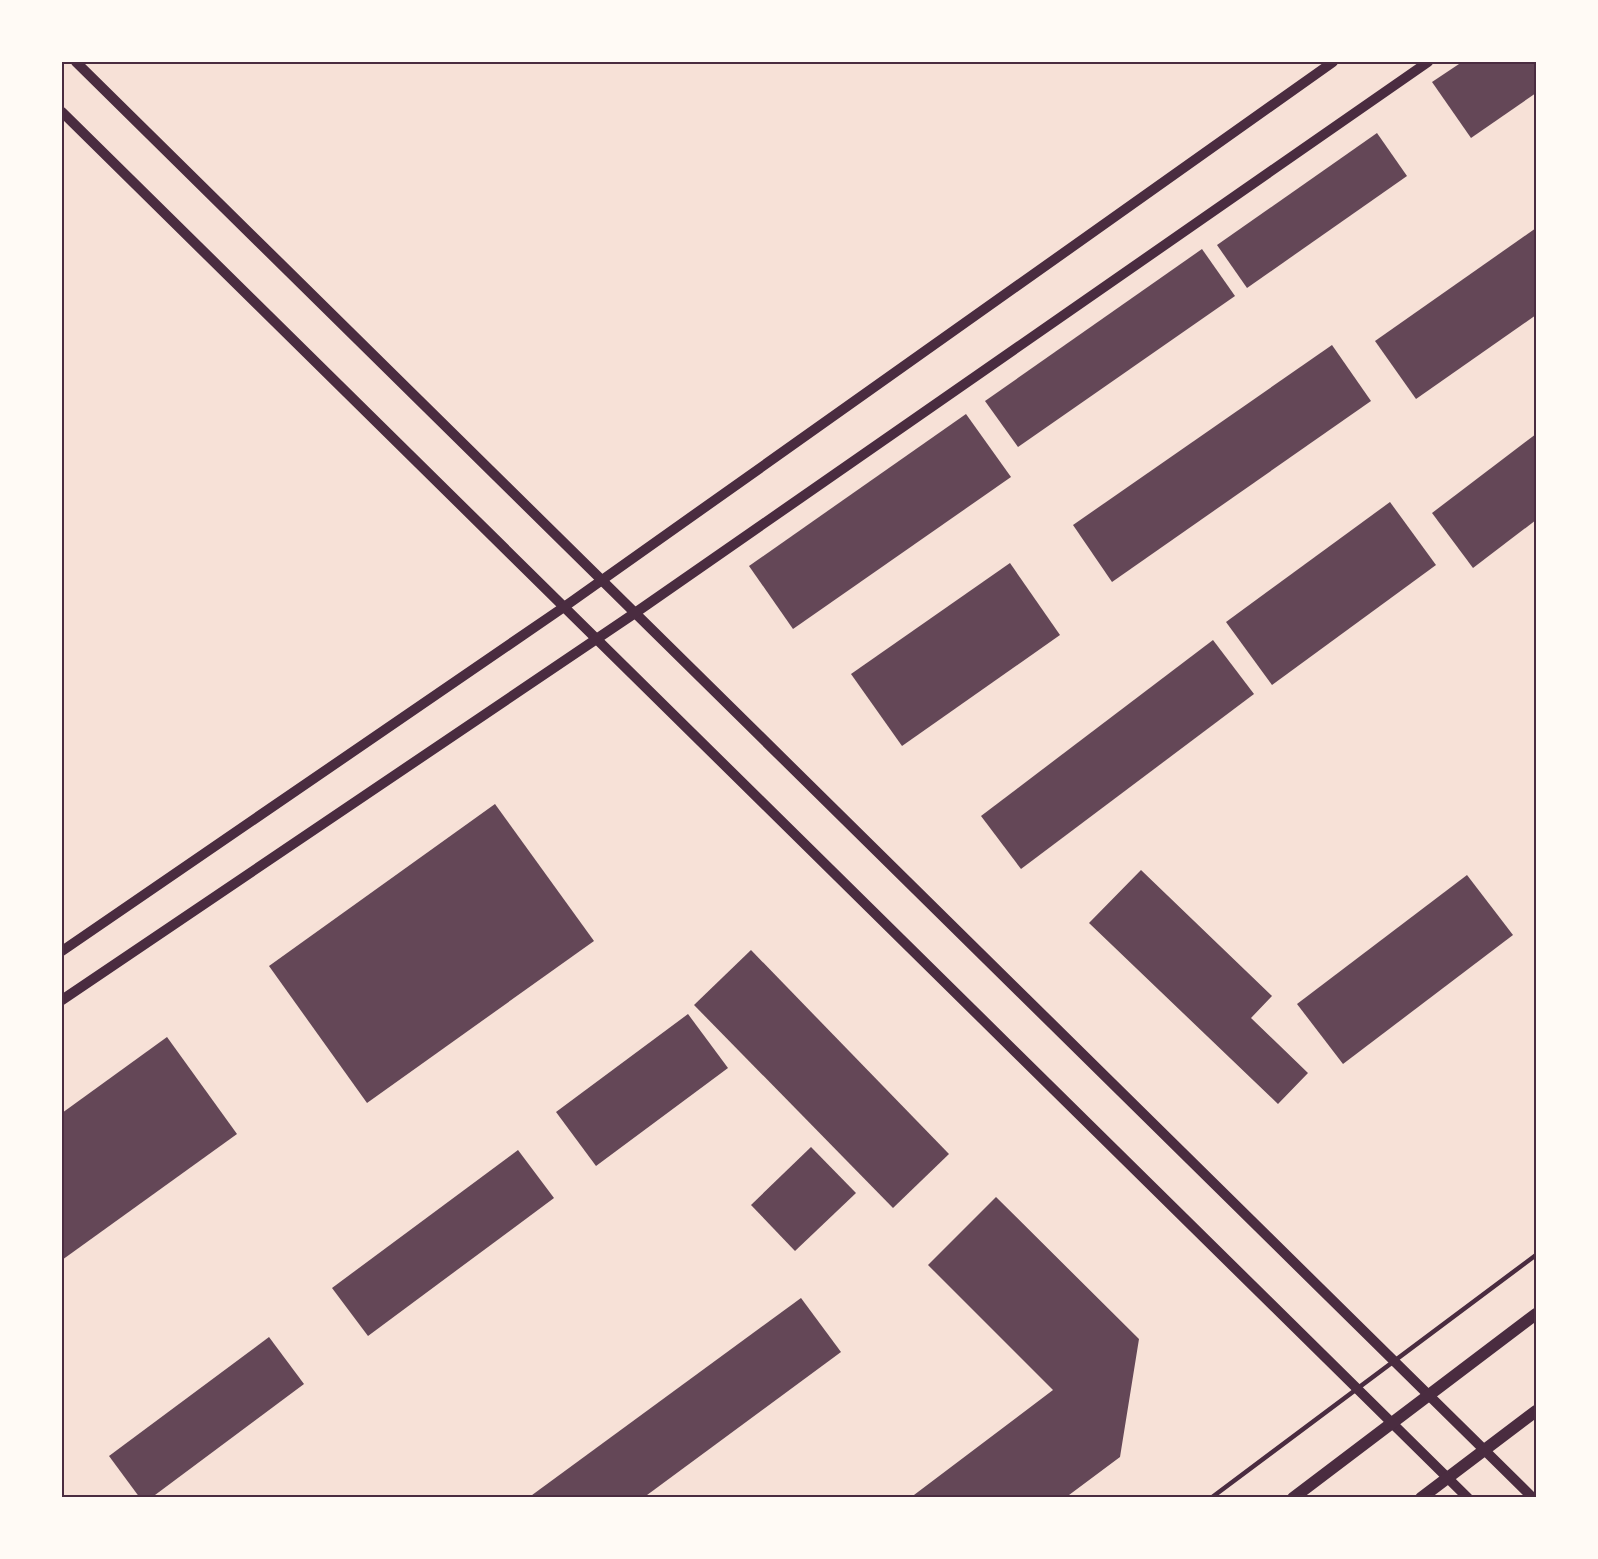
<svg xmlns="http://www.w3.org/2000/svg" width="1598" height="1559" font-family="'Alegreya Sans',sans-serif">
<style>
.building{fill:#644757}
.lines{fill:none;stroke-linecap:round;stroke-linejoin:round}
.service{stroke:#4a2c40;stroke-width:4.5}
.tertiary{stroke:#4a2c40;stroke-width:10}
.secondary{stroke:#4a2c40;stroke-width:12}
.neatline{fill:none;stroke:#4a2c40;stroke-width:2}
</style>
<rect width="100%" height="100%" fill="#f7e1d7"/>
<g class="building">
<polygon points="1462,62 1536,62 1536,93 1471,138 1432,82"/>
<polygon points="1377,133 1407,176 1247,288 1217,245"/>
<polygon points="1536,228 1536,315 1416,399 1375,341"/>
<polygon points="1202,249 1235,296 1018,447 985,401"/>
<polygon points="1332,345 1371,401 1112,582 1073,525"/>
<polygon points="966,414 1011,477 793,629 749,566"/>
<polygon points="1536,434 1536,520 1473,568 1432,513"/>
<polygon points="1390,502 1436,565 1272,685 1226,622"/>
<polygon points="1010,563 1060,635 902,746 851,674"/>
<polygon points="1213,640 1254,694 1021,869 981,816"/>
<polygon points="495,804 594,941 367,1103 269,966"/>
<polygon points="1141,870 1272,996 1251,1018 1308,1073 1278,1104 1089,923"/>
<polygon points="1467,875 1513,935 1343,1064 1297,1004"/>
<polygon points="751,950 949,1154 893,1208 694,1005"/>
<polygon points="688,1014 728,1068 596,1166 556,1112"/>
<polygon points="167,1037 237,1134 62,1260 62,1113"/>
<polygon points="811,1147 856,1193 795,1251 751,1205"/>
<polygon points="518,1150 554,1198 368,1336 332,1288"/>
<polygon points="996,1197 1139,1339 1120,1457 1065,1498 910,1498 1053,1390 928,1265"/>
<polygon points="801,1298 841,1352 643,1498 528,1498"/>
<polygon points="269,1337 304,1384 151,1498 140,1498 109,1456"/>
</g>
<g class="lines">
<polyline class="service" points="1211,1498 1536,1255"/>
<g class="tertiary">
<polyline points="76,62 1533,1498"/>
<polyline points="62,112 1468,1498"/>
<polyline points="62,951 564,607 1333,62"/>
<polyline points="62,1000 635,613 1428,62"/>
</g>
<g class="secondary">
<polyline points="1293,1498 1536,1314"/>
<polyline points="1421,1498 1536,1411"/>
</g>
</g>
<rect width="1598" height="1559" fill="none" stroke="#fffaf5" stroke-width="126"/>
<rect x="63" y="63" width="1472" height="1433" class="neatline"/>
</svg>
